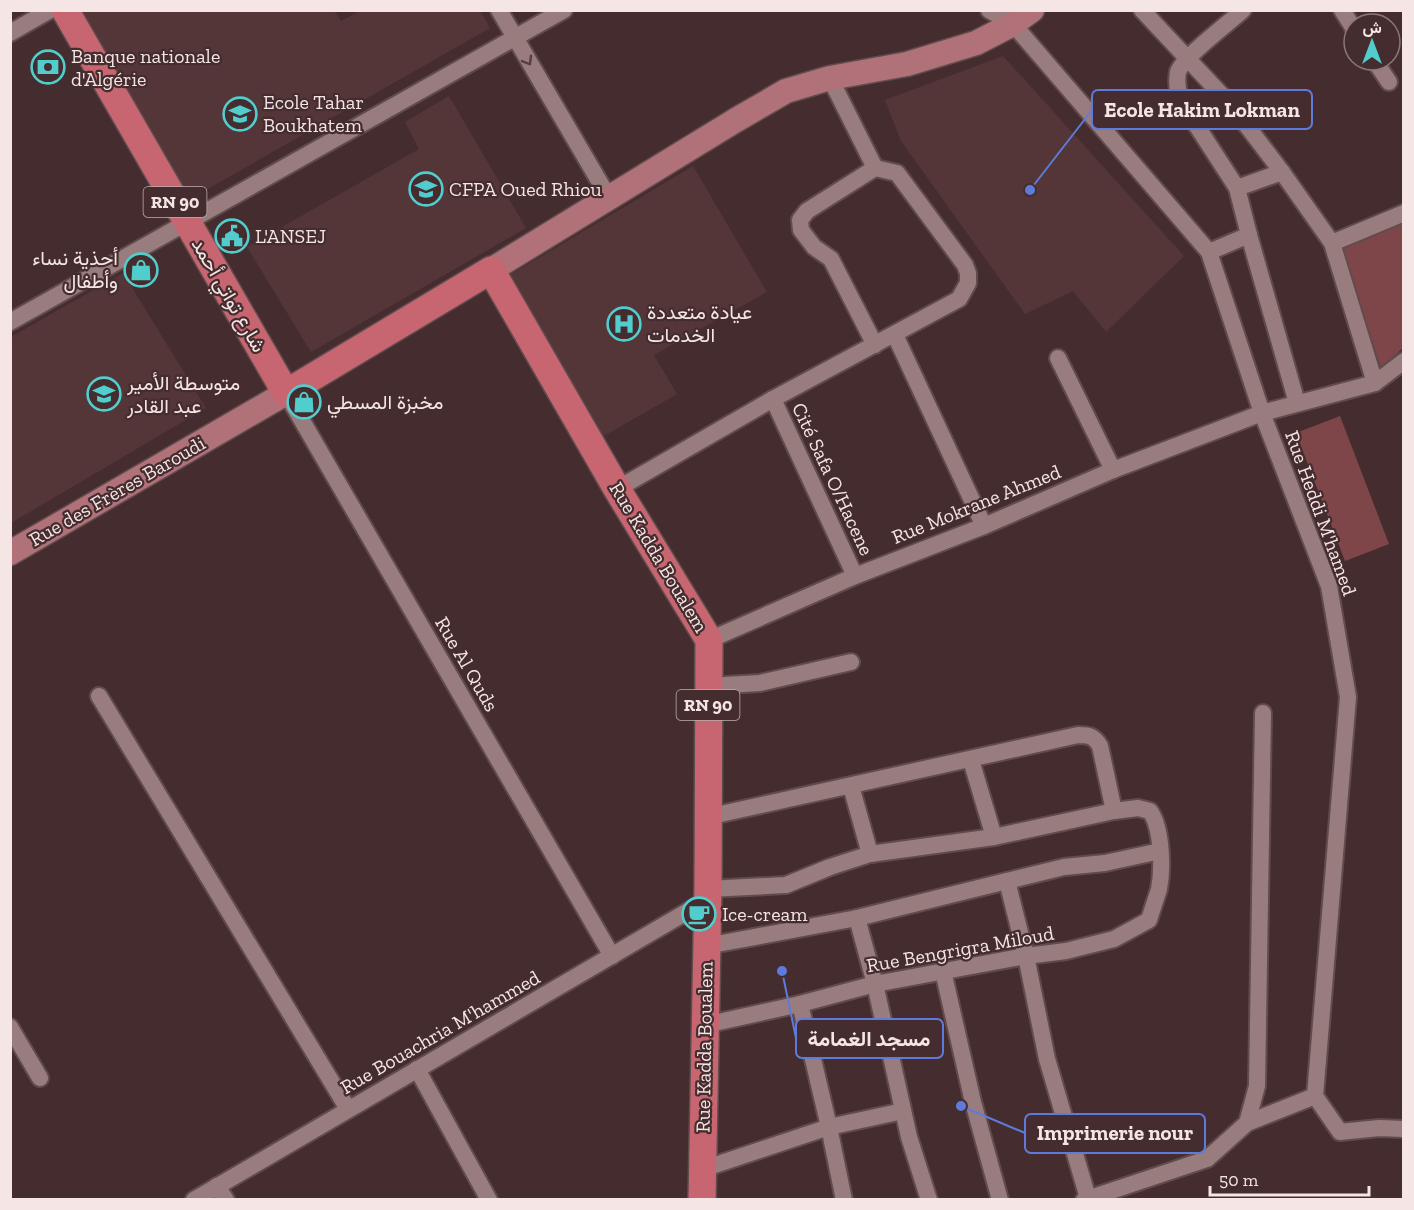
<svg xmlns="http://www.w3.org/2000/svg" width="1414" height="1210" font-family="'Zilla Slab',Vazirmatn,serif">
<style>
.built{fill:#543638}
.green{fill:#7f464a}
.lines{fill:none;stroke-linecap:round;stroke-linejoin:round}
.street-casing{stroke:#604b4d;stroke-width:20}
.secondary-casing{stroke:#604b4d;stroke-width:27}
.primary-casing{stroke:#604b4d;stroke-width:30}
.street{stroke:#997d7e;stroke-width:16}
.secondary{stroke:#b07178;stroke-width:24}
.primary{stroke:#c76671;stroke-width:27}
.oneway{stroke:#563d3f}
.labels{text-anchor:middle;stroke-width:4.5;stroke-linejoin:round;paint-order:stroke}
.shield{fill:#452d2f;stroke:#c0aeae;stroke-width:1.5}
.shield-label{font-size:18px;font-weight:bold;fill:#f5e5e5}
.poi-label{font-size:20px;fill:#f5e5e5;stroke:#452d2f;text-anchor:start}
.street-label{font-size:20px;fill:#f5e5e5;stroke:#452d2f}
.leader{fill:none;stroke:#5e7bdc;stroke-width:2}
.callout-dot{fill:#5e7bdc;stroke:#452d2f;stroke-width:2}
.callout{fill:#452d2f;stroke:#5e7bdc;stroke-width:2}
.callout-label{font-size:21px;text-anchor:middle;font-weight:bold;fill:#f5e5e5}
</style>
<rect width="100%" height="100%" fill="#452d2f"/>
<g class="built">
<polygon points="334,10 341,21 360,11 480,10 490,28 190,199 82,11"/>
<polygon points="1003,56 1184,256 1106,332 1073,291 1025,314 901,141 885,100"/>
<polygon points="449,96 526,228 311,352 247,247 419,149 405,122"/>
<polygon points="693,166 767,292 654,355 677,394 604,436 510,275"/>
<polygon points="123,273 206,408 11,523 11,337"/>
</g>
<g class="green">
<polygon points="1403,219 1403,348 1381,368 1340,245"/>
<polygon points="1340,416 1389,544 1345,561 1296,433"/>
</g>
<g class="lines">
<defs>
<g id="street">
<polyline points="499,10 609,198"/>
<polyline points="989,10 1013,24 1209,252 1262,413 1329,586 1348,697 1315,1096"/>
<polyline points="1142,10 1231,105 1282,172 1332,243 1375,383"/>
<path d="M1243 10C1229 23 1183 57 1178 72 1176 82 1178 91 1180 100L1237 188 1249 235 1297 403"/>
<polyline points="1342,10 1354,29"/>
<polyline points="10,33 50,10"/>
<polyline points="1374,60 1389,82"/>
<polyline points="830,78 875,168"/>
<polyline points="1237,188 1282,172"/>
<polyline points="1332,243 1404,213"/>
<polyline points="1209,252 1249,235"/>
<polyline points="10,322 564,10"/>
<polyline points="895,335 984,526"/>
<polyline points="1058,358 1113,470"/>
<polyline points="286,393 612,956"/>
<polyline points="773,399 855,576"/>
<polyline points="617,489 773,399 959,299 968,283 968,273 965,265 897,173 875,168 807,211 800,220 801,230 814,247 831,259 875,345"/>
<polyline points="709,640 855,576 984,526 1113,470 1262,413 1375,383 1404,361"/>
<polyline points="708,686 760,683 851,662"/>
<polyline points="99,696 348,1109"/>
<polyline points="971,760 994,837"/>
<polyline points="851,786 870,854"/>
<path d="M707 817 1078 735C1089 735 1094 736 1100 746L1114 811"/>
<polyline points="1007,881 1026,956 1047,1059 1088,1198"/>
<polyline points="857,918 875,984 909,1137 929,1200"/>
<polyline points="706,946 857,918 1064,867 1105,863 1160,851"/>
<polyline points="943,971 973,1102 1000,1200"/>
<polyline points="800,1004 829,1127 844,1200"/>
<path d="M705 1025 800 1004 875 984 1026 956 1066 951 1114 939 1149 920C1152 910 1156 899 1159 889 1163 869 1162 828 1150 811L1138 808 1114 811 994 837 870 854 830 867 786 885 708 889"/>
<polyline points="10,1027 40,1078"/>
<polyline points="417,1069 489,1200"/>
<polyline points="1315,1096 1340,1132 1379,1128 1404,1129"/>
<polyline points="1247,1123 1315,1096"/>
<polyline points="703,1169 829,1127 903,1111"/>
<polyline points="217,1186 226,1200"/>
<polyline points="194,1200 707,900"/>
<polyline points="1084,1200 1207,1159 1247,1123 1257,1086 1263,713"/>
</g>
<g id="secondary">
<polyline points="491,270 736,120 786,91 830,78 907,64 976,43 1013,24 1032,10"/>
<polyline points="10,553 286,393"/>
</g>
<polyline id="primary" points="65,10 286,393 491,270 617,489 709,640 708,889 702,1200"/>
</defs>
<use href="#street" class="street-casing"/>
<use href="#secondary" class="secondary-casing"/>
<use href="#primary" class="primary-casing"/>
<use href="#street" class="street"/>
<use href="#secondary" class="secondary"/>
<use href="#primary" class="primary"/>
</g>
<defs><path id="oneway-chevron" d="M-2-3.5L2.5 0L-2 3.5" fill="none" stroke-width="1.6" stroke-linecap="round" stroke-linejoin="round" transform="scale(1.5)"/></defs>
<use class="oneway" href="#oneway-chevron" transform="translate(528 61) rotate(60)"/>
<defs>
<symbol id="bank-ring" viewBox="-11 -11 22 22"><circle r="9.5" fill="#452d2f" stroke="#52cdce" stroke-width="1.5"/><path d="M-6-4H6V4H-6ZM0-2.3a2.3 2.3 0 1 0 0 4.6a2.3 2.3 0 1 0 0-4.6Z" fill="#52cdce"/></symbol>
<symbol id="school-ring" viewBox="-11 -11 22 22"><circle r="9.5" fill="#452d2f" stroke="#52cdce" stroke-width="1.5"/><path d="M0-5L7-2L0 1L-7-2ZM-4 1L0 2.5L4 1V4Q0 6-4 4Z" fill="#52cdce"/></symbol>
<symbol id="university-ring" viewBox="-11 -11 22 22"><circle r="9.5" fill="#452d2f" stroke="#52cdce" stroke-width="1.5"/><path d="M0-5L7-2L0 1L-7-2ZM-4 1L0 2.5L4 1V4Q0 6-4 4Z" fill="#52cdce"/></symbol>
<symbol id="civic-ring" viewBox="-11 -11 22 22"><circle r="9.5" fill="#452d2f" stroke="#52cdce" stroke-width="1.5"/><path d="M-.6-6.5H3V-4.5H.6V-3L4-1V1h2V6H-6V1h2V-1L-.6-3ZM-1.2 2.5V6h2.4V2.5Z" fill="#52cdce"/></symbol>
<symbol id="shop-ring" viewBox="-11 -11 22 22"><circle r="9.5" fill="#452d2f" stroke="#52cdce" stroke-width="1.5"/><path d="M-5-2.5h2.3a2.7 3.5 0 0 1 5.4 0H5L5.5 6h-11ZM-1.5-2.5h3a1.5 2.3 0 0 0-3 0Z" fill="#52cdce"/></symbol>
<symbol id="hospital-ring" viewBox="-11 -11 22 22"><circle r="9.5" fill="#452d2f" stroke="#52cdce" stroke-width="1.5"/><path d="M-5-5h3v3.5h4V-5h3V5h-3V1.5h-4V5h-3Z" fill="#52cdce"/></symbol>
<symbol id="cafe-ring" viewBox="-11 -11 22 22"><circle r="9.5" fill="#452d2f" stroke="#52cdce" stroke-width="1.5"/><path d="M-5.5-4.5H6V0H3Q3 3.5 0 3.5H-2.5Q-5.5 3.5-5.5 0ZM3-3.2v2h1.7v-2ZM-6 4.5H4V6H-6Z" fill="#52cdce"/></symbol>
</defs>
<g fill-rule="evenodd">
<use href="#bank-ring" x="29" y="48" width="38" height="38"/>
<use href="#school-ring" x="221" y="95" width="38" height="38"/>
<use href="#university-ring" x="407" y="170" width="38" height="38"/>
<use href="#civic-ring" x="213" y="217" width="38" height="38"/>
<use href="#shop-ring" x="122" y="251" width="38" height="38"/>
<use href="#hospital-ring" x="605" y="305" width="38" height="38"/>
<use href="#school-ring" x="85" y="375" width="38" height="38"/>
<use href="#shop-ring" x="285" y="383" width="38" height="38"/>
<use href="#cafe-ring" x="680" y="895" width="38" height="38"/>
</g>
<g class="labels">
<g class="shield">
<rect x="143.5" y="187" width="63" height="30" rx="4.5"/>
<rect x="676.5" y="690" width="63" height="30" rx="4.5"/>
</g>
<g class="shield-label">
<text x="175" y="208">RN 90</text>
<text x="708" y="711">RN 90</text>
</g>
<g class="poi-label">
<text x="71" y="63">Banque nationale<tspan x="71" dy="23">d'Algérie</tspan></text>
<text x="263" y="109">Ecole Tahar<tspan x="263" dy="23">Boukhatem</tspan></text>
<text x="449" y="196">CFPA Oued Rhiou</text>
<text x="255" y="243">L'ANSEJ</text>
<text x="118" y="265" text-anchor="end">أحذية نساء<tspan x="118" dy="23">وأطفال</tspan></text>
<text x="647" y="319">عيادة متعددة<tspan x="647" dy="23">الخدمات</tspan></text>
<text x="127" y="390">متوسطة الأمير<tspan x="127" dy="23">عبد القادر</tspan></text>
<text x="327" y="409">مخبزة المسطي</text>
<text x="722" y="921">Ice-cream</text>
</g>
<g class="street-label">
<text transform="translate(229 295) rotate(60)" y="7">شارع تواتي أحمد</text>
<text transform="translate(833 479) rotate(65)" y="7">Cité Safa O/Hacene</text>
<text transform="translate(117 491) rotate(-30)" y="7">Rue des Frères Baroudi</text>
<text transform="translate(976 504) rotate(-22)" y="7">Rue Mokrane Ahmed</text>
<text transform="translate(1321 513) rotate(70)" y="7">Rue Heddi M'hamed</text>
<text transform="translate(659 557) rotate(59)" y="7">Rue Kadda Boualem</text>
<text transform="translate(467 664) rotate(60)" y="7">Rue Al Quds</text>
<text transform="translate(960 949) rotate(-10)" y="7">Rue Bengrigra Miloud</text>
<text transform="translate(440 1032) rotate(-30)" y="7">Rue Bouachria M'hammed</text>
<text transform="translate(704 1047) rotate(-89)" y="7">Rue Kadda Boualem</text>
</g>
</g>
<path class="leader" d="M1030 190L1092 110M782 971L796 1038M961 1106L1025 1133"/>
<g class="callout-dot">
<circle cx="1030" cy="190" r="6"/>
<circle cx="782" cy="971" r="6"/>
<circle cx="961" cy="1106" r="6"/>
</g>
<g class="callout">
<rect x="1092" y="90" width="220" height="39" rx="6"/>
<rect x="796" y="1019" width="147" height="39" rx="6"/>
<rect x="1025" y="1114" width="180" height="39" rx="6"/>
</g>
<g class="callout-label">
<text x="1202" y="117">Ecole Hakim Lokman</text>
<text x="869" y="1046">مسجد الغمامة</text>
<text x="1115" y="1140">Imprimerie nour</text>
</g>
<rect width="1414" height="1210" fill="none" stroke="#f5e5e5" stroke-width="24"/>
<g transform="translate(1372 42)"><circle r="28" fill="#452d2f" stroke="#8b7778" stroke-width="1.5"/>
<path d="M0-4.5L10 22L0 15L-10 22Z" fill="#52cdce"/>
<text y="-9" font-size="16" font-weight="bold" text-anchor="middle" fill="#f5e5e5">ش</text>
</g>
<path d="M1210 1186v9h159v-9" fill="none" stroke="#f5e5e5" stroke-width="3"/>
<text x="1219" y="1186" font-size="18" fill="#f5e5e5" stroke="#452d2f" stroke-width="4.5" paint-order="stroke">50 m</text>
</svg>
